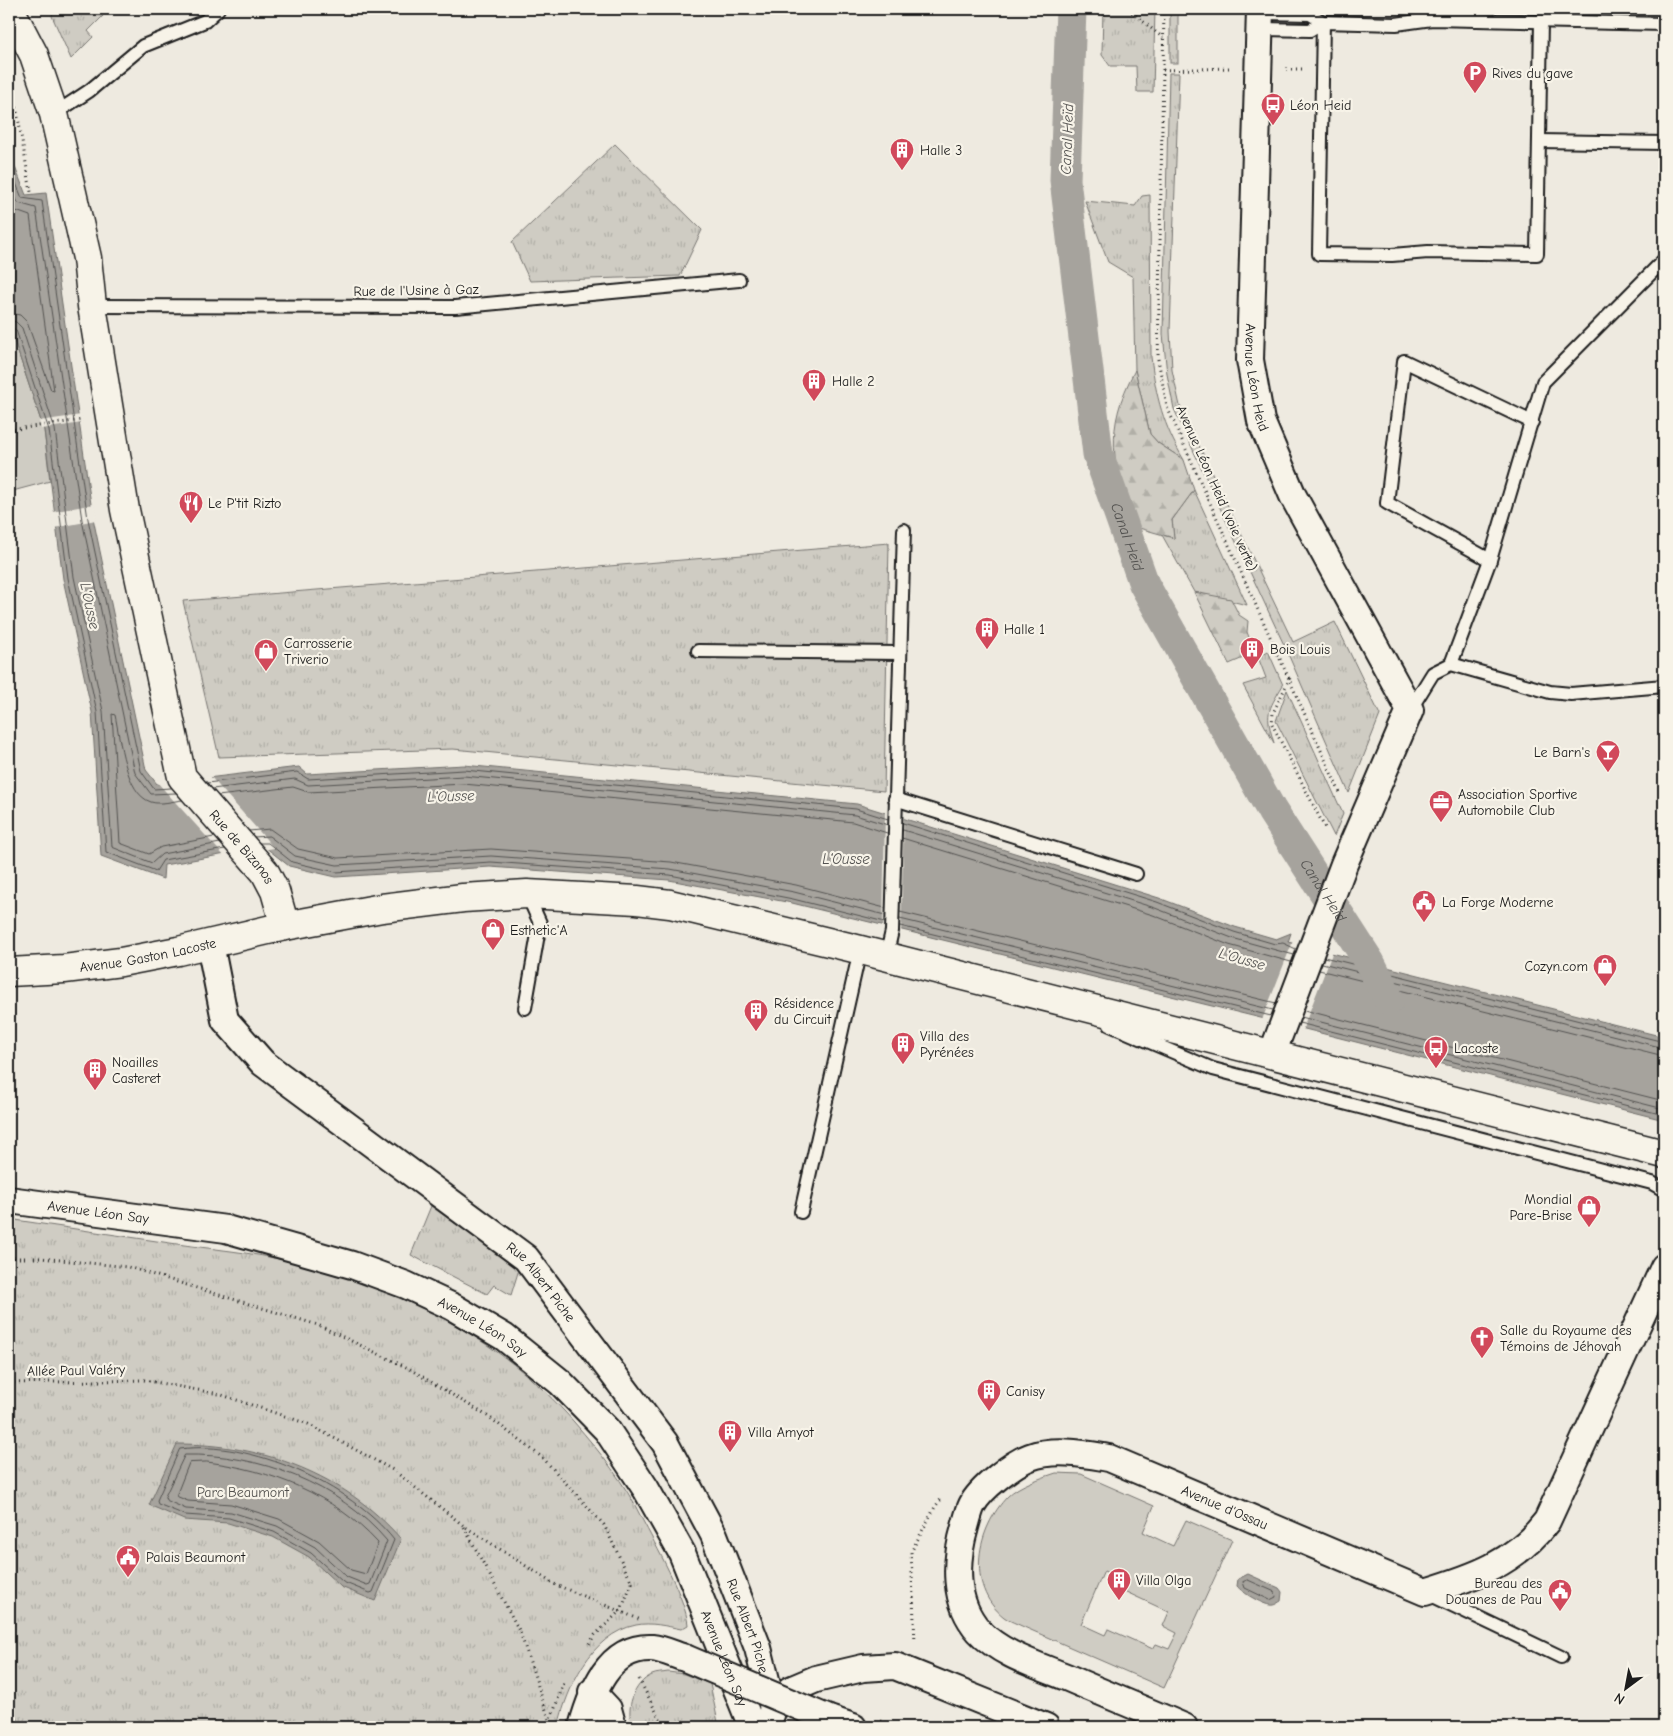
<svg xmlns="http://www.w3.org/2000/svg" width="1673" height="1736" font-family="'Comic Neue',sans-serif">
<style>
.grass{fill:url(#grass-tufts);stroke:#767470}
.forest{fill:url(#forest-firs);stroke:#767470}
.garden{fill:#cfccc3;stroke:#767470;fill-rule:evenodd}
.water{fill:#a6a39d;stroke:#6f6d69}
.pier{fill:#eeeae0}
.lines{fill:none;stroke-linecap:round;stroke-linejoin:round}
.shore{stroke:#535250;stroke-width:1}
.canal{stroke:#a6a39d;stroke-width:31}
.service-casing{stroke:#1c1c1c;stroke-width:16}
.minor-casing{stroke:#1c1c1c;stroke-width:30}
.secondary-casing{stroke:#1c1c1c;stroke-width:31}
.path{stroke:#1c1c1c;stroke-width:3;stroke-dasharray:1 4;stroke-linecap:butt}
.service{stroke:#f7f3e8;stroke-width:12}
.minor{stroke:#f7f3e8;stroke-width:26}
.secondary{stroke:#f7f3e8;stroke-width:28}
.minor-bridge-casing{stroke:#1c1c1c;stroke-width:30;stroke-linecap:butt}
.minor-bridge{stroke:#f7f3e8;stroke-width:26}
.labels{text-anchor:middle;stroke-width:4.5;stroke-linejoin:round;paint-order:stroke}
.poi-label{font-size:14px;fill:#1c1c1c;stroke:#f7f3e8;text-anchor:start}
.street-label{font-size:14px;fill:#1c1c1c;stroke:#f7f3e8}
.park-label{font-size:14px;fill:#52514e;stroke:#f7f3e8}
.water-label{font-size:15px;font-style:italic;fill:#535250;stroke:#f7f3e8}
</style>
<defs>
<pattern id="grass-tufts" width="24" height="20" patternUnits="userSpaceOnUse" patternTransform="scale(1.25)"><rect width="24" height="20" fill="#cfccc3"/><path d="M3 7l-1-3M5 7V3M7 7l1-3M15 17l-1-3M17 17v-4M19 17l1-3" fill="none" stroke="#b1afa7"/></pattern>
<pattern id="forest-firs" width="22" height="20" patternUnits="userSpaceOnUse" patternTransform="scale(1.25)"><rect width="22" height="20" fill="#cfccc3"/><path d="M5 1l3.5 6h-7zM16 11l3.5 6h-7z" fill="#b1afa7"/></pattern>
</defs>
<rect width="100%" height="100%" fill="#eeeae0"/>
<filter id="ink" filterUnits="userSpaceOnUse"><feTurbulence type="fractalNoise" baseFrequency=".02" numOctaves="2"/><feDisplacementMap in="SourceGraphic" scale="10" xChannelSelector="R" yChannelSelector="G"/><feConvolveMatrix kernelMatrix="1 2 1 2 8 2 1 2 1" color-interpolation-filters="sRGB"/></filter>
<g filter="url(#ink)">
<g class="grass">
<polygon points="53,9 87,9 103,16 88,31 93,37 71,59 52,16"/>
<polygon points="1103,9 1155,9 1153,92 1137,92 1136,66 1110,66 1102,55"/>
<rect x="1170" y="9" width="8" height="54"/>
<polygon points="1169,73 1179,73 1170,331 1172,370 1180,406 1293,642 1335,622 1380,715 1349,793 1285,647 1174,409 1167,374 1163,334"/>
<polygon points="615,144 702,230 680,276 530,281 512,242"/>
<path d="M1150 195 1151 357C1156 397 1163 425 1184 460L1158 443 1150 434 1135 370 1133 277 1108 262 1085 201 1135 206 1142 196Z"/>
<polygon points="1194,490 1247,605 1194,592 1162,535 1174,538 1172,520"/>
<polygon points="889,543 884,791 453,749 219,757 183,601"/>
<path d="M1268 651 1283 685C1267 712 1265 713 1274 743L1243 685 1266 678 1258 657Z"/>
<polygon points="1287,690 1343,814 1334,836 1276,721"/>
<polygon points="431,1206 463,1229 473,1231 520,1266 511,1295 494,1285 487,1294 411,1255"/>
<path d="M9 1219C62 1227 116 1235 170 1243 210 1249 252 1252 292 1262 402 1290 498 1335 574 1422 600 1452 625 1483 642 1519 655 1544 686 1599 688 1625L681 1629C666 1626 651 1622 636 1625 591 1634 567 1688 558 1727H9Z"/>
<path d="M668 1672 684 1674 710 1684 719 1727H633C625 1710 633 1683 652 1675 656 1673 663 1673 668 1672Z"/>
</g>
<g class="forest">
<path d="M1135 370 1150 434 1158 443 1184 460 1194 490 1172 520 1174 538 1132 526C1113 464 1103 430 1135 370Z"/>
<polygon points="1194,592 1231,599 1239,615 1248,621 1247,632 1255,653 1229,664"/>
</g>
<g class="garden">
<polygon points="9,325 44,430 50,481 9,492"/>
<path d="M1056 1473 1081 1474 1154 1506 1143 1532 1173 1546 1186 1520 1232 1540 1164 1688 1024 1627C1018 1624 1009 1621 1004 1617 965 1586 977 1528 1008 1496 1019 1485 1041 1478 1056 1473ZM1104 1571 1128 1582 1124 1591 1169 1612 1163 1626 1177 1633 1169 1649 1156 1644 1153 1649 1108 1629 1105 1635 1081 1624Z"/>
</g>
<g class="water">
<polygon points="9,152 26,195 46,193 93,518 146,770 157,784 299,767 307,774 464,765 857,804 1159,898 1235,927 1276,939 1291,933 1288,942 1664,1037 1664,1120 1273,1021 792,903 669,880 490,867 336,877 289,866 265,847 164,865 163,879 101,856 92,712 63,579 44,430 9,325"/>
<path d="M177 1444C262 1444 343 1473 401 1539L375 1601 341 1587 309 1557 273 1537 228 1523 184 1520 149 1505Z"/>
<path d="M1248 1574 1279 1588 1282 1592 1281 1601C1279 1602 1275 1605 1273 1605 1266 1607 1241 1592 1237 1586L1238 1579Z"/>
</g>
<g class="pier">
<polygon points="81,415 82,423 41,429 39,421"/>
<polygon points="94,504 96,520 54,528 52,512"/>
<polygon points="210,776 274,848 225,857 156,781"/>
<polygon points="885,810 904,816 901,934 883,929"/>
<polygon points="1293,941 1333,951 1302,1031 1262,1020"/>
</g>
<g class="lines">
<g class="shore">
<polyline points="9,166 22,198 42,201 88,519 141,771 154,789 171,788"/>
<polyline points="9,183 18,203 36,208 82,520 135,773 151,794 176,793"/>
<polyline points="9,203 16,211 30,216 54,391 51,390 27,322 20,315 9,313"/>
<polyline points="9,320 16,322 22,328 55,429 74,577 103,711 112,847 152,863 162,854 220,843"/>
<polyline points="9,326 16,330 49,430 68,578 97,712 106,852 156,871 163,860 225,849"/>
<polyline points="207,783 297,772 308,779 464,770 856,809 888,819"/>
<polyline points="212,789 295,779 308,785 464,776 855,815 888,825"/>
<polyline points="218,796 293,787 308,792 464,784 853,822 887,833"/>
<path d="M182 800C173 801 161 805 151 802 125 794 120 738 115 715L112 714 120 843 149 854 161 847 214 837"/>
<polyline points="903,823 1157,902 1234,932 1275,944 1283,943 1296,949"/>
<polyline points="903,830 1155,908 1232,938 1294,955"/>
<polyline points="249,831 270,829 298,849 338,858 491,849 671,862 796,885 885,908"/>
<polyline points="254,837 269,836 295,856 337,865 491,856 670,869 794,892 885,915"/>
<polyline points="902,838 1153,915 1229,945 1291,962"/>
<polyline points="259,843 268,843 292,862 336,872 491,862 670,875 793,899 885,922"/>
<polyline points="900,912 1276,1003"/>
<polyline points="900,919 1273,1010"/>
<polyline points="900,926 1271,1016"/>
<polyline points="1324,957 1664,1042"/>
<polyline points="1322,963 1664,1048"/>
<polyline points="1319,970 1664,1056"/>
<polyline points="1304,1010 1664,1101"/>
<polyline points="1301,1017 1664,1109"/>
<polyline points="1299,1023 1664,1115"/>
<path d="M180 1449C250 1439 351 1485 394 1540L373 1592 370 1593 343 1582 311 1553 274 1532 229 1518 185 1515 158 1504 157 1501Z"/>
<path d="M185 1455C258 1453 339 1484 387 1541L370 1584 367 1585 347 1577 315 1547 277 1526 231 1512 186 1509 166 1500 165 1497Z"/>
<path d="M207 1462C272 1470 333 1494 378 1543L366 1574 351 1570 319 1541 279 1519 231 1504 188 1501 176 1496 189 1463Z"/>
<polygon points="1248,1580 1275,1592 1276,1597 1270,1600 1245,1588 1243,1582"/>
</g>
<path class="canal" id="s1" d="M1071 9 1065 180 1098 454 1144 584 1272 811 1370 963 1389 1000"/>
<defs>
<g id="service">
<polyline points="1260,13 1310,14 1323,22"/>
<polyline points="1323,22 1319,254 1392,255 1428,252 1537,254 1541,21"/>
<polyline points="1259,29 1310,30 1323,22 1396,24 1432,19 1664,24"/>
<polyline points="54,114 89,91 143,46 205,21 218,9"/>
<polyline points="1539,141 1664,143"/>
<polyline points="92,306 455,307 739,280"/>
<polyline points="1490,560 1387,503 1404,361 1532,422"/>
<polyline points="698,651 900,653"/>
<polyline points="1451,664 1490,560 1543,382 1664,260"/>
<polyline points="1410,710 1433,673 1451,664 1550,692 1571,694 1664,686"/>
<polyline points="895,799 1136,874"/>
<polyline points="886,957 892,931 904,530"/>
<polyline points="525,1008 540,923 527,894"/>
<polyline points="1110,1025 1213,1069 1652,1183 1664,1190"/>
<polyline points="801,1212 860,950"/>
<polyline points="1427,1593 1561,1657"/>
</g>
<g id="minor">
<path id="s2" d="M1260 9 1250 360 1261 421 1293 496 1410 710 1344 864 1272 1054"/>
<path id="s3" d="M210 944 225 1020 263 1063 526 1258 665 1443 714 1535 758 1648 773 1708"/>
<path id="s4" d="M9 1200 226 1229 352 1265 406 1285 453 1307 504 1337 560 1382 607 1430 646 1489 682 1553 752 1727"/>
<polyline points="592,1692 608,1709 613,1727"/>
<polyline points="771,1715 773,1708 790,1690 816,1679 863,1668 895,1666 1046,1727"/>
<polyline points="829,1719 853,1727"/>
<path d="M582 1727C592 1692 608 1646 652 1648 663 1649 675 1655 685 1658"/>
<path id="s5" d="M1184 1727C1145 1710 1105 1694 1066 1677 1037 1665 1000 1654 979 1631 953 1602 955 1561 965 1527 967 1520 969 1511 972 1505 980 1489 1013 1463 1030 1457 1054 1448 1085 1454 1109 1458L1425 1592C1474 1577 1514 1564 1547 1521L1664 1267"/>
</g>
<g id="secondary">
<path id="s6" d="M10 9 34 55 54 114 87 258 92 306 125 510 182 777 265 872 275 891 285 926"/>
<path id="s7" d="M9 972 64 969 121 962 178 951 285 926 382 908 463 898 527 894 637 900 670 904 849 947 1664 1154"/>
</g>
</defs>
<use href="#service" class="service-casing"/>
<use href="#minor" class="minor-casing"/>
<use href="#secondary" class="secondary-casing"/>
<g class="path">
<polyline points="1128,9 1163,38"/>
<polyline points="1164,9 1158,359 1167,407 1341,795"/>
<polyline points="1286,69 1302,69"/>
<polyline points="1163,70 1230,68"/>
<polyline points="9,94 16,106 31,192"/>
<polyline points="9,430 82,420"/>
<polyline points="1290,678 1273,713 1272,724 1326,830"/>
<polyline points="9,1258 41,1258 128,1267 318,1325 408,1368 489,1417 543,1458 604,1525 632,1583 621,1610 595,1635 589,1644"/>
<polyline points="9,1383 144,1380 219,1394 308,1424 393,1470 464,1526 554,1584 641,1620"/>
<polyline points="464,1527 520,1632 549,1719"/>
<polyline points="915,1643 911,1552 935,1507 942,1498"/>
<polyline points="639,1679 664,1727"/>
<polyline points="881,1721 896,1727"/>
<polyline points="548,1727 564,1683"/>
</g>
<use href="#service" class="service"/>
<use href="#minor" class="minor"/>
<use href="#secondary" class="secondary"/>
<defs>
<polyline id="minor-bridge" points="685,1658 829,1719"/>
</defs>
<use href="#minor-bridge" class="minor-bridge-casing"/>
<use href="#minor-bridge" class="minor-bridge"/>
</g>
</g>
<defs>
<symbol id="parking-pin" viewBox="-11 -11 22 30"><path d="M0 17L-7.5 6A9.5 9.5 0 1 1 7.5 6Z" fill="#d1495b" stroke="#f7f3e8"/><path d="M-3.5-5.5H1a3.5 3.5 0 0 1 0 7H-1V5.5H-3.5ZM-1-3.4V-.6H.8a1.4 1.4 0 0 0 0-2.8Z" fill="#fff"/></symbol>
<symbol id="bus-pin" viewBox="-11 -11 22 30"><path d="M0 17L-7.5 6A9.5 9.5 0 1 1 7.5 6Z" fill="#d1495b" stroke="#f7f3e8"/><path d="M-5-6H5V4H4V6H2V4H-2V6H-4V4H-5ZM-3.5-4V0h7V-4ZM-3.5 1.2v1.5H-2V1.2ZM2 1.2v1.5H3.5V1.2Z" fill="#fff"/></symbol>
<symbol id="building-pin" viewBox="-11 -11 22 30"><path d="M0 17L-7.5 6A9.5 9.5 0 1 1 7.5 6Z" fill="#d1495b" stroke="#f7f3e8"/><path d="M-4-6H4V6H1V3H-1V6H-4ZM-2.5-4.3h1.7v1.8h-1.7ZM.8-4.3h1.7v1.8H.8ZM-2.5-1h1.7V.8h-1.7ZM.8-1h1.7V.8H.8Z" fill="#fff"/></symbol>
<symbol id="restaurant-pin" viewBox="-11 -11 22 30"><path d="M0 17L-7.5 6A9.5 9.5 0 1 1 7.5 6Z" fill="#d1495b" stroke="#f7f3e8"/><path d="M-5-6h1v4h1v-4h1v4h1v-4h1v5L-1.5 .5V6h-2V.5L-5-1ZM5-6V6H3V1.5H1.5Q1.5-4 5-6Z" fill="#fff"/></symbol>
<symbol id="shop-pin" viewBox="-11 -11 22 30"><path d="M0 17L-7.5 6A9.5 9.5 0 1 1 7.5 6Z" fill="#d1495b" stroke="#f7f3e8"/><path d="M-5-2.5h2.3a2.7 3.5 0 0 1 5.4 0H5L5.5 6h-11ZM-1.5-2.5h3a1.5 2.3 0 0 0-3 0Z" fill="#fff"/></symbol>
<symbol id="bar-pin" viewBox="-11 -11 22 30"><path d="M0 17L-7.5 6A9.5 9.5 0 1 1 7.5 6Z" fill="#d1495b" stroke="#f7f3e8"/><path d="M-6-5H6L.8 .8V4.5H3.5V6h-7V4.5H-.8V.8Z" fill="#fff"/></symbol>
<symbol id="office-pin" viewBox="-11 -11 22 30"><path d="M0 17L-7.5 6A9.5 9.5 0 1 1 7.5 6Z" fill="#d1495b" stroke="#f7f3e8"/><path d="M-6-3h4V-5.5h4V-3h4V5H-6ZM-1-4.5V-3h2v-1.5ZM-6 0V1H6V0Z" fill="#fff"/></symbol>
<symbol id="civic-pin" viewBox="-11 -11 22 30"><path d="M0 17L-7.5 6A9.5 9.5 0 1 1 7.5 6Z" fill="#d1495b" stroke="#f7f3e8"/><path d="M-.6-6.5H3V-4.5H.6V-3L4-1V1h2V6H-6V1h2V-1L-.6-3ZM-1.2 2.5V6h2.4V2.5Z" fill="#fff"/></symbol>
<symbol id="church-pin" viewBox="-11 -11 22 30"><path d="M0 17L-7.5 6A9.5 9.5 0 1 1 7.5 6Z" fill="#d1495b" stroke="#f7f3e8"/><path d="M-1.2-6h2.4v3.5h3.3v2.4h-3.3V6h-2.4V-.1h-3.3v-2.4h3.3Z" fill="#fff"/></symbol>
</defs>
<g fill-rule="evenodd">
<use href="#parking-pin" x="1461" y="59" width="28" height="38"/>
<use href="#bus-pin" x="1259" y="91" width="28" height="38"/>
<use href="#building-pin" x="888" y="136" width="28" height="38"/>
<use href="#building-pin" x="800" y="367" width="28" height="38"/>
<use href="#restaurant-pin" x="177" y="489" width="28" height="38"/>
<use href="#building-pin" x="973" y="615" width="28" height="38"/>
<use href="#building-pin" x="1238" y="635" width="28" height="38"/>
<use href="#shop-pin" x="252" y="637" width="28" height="38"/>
<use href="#bar-pin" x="1594" y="738" width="28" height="38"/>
<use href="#office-pin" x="1427" y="788" width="28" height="38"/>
<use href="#civic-pin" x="1410" y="888" width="28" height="38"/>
<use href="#shop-pin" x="479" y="916" width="28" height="38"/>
<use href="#shop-pin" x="1591" y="952" width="28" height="38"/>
<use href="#building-pin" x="742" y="997" width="28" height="38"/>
<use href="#building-pin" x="889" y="1030" width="28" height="38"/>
<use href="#bus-pin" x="1422" y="1034" width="28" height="38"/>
<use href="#building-pin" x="81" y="1056" width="28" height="38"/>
<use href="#shop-pin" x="1575" y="1193" width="28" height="38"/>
<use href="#church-pin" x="1468" y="1324" width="28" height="38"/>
<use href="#building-pin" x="975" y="1377" width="28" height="38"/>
<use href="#building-pin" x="716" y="1418" width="28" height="38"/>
<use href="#civic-pin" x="114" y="1543" width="28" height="38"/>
<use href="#building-pin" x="1105" y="1566" width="28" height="38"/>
<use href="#civic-pin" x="1546" y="1577" width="28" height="38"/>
</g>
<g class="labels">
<g class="poi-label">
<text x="1492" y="78">Rives du gave</text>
<text x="1290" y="110">Léon Heid</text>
<text x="920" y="155">Halle 3</text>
<text x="832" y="386">Halle 2</text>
<text x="208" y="508">Le P'tit Rizto</text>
<text x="1004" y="634">Halle 1</text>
<text x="284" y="648">Carrosserie<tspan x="284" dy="16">Triverio</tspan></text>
<text x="1270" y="654">Bois Louis</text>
<text x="1590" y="757" text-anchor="end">Le Barn's</text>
<text x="1458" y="799">Association Sportive<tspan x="1458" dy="16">Automobile Club</tspan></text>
<text x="1442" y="907">La Forge Moderne</text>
<text x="510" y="935">Esthetic'A</text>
<text x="1588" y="971" text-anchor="end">Cozyn.com</text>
<text x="774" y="1008">Résidence<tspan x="774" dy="16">du Circuit</tspan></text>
<text x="920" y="1041">Villa des<tspan x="920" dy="16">Pyrénées</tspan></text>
<text x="1454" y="1053">Lacoste</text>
<text x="112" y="1067">Noailles<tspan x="112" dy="16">Casteret</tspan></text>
<text x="1572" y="1204" text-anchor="end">Mondial<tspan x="1572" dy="16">Pare-Brise</tspan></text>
<text x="1500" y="1335">Salle du Royaume des<tspan x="1500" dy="16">Témoins de Jéhovah</tspan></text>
<text x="1006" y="1396">Canisy</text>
<text x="748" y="1437">Villa Amyot</text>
<text x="146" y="1562">Palais Beaumont</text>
<text x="1136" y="1585">Villa Olga</text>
<text x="1542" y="1588" text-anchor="end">Bureau des<tspan x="1542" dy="16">Douanes de Pau</tspan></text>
</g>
<g class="street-label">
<text transform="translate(416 290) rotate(-1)" y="5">Rue de l'Usine à Gaz</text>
<text dy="5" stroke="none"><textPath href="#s2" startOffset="369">Avenue Léon Heid</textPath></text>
<text transform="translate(1217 488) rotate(66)" y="5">Avenue Léon Heid (voie verte)</text>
<text dy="5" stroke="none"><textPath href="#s6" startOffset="882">Rue de Bizanos</textPath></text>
<text dy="5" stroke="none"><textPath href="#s7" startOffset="140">Avenue Gaston Lacoste</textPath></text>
<text dy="5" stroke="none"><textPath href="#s4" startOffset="90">Avenue Léon Say</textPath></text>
<text dy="5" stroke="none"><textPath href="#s3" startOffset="490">Rue Albert Piche</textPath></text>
<text dy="5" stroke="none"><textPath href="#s4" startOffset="495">Avenue Léon Say</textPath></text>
<text transform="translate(76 1370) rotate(-1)" y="5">Allée Paul Valéry</text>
<text dy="5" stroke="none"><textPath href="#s5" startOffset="642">Avenue d'Ossau</textPath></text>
<text dy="5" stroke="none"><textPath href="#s3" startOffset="895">Rue Albert Piche</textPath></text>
<text dy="5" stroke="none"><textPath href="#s4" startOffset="915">Avenue Léon Say</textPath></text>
</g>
<g class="park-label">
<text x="243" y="1497">Parc Beaumont</text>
</g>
<g class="water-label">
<text transform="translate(1067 139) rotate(-88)" y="5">Canal Heïd</text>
<text dy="5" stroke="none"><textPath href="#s1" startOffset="535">Canal Heïd</textPath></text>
<text transform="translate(90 606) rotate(78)" y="5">L'Ousse</text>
<text transform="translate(451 796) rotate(-2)" y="5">L'Ousse</text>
<text x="846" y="864">L'Ousse</text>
<text dy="5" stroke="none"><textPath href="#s1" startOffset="940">Canal Heïd</textPath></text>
<text transform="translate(1242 959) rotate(16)" y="5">L'Ousse</text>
</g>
</g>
<rect width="1673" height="1736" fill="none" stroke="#f7f3e8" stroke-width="30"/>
<rect x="15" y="15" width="1643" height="1706" fill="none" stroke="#1c1c1c" stroke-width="2" filter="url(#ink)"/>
<g transform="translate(1626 1688) rotate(212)" stroke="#f7f3e8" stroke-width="4" paint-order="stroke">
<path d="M0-4L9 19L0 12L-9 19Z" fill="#1c1c1c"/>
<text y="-8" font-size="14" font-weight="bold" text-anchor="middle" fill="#1c1c1c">N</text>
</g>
</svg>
